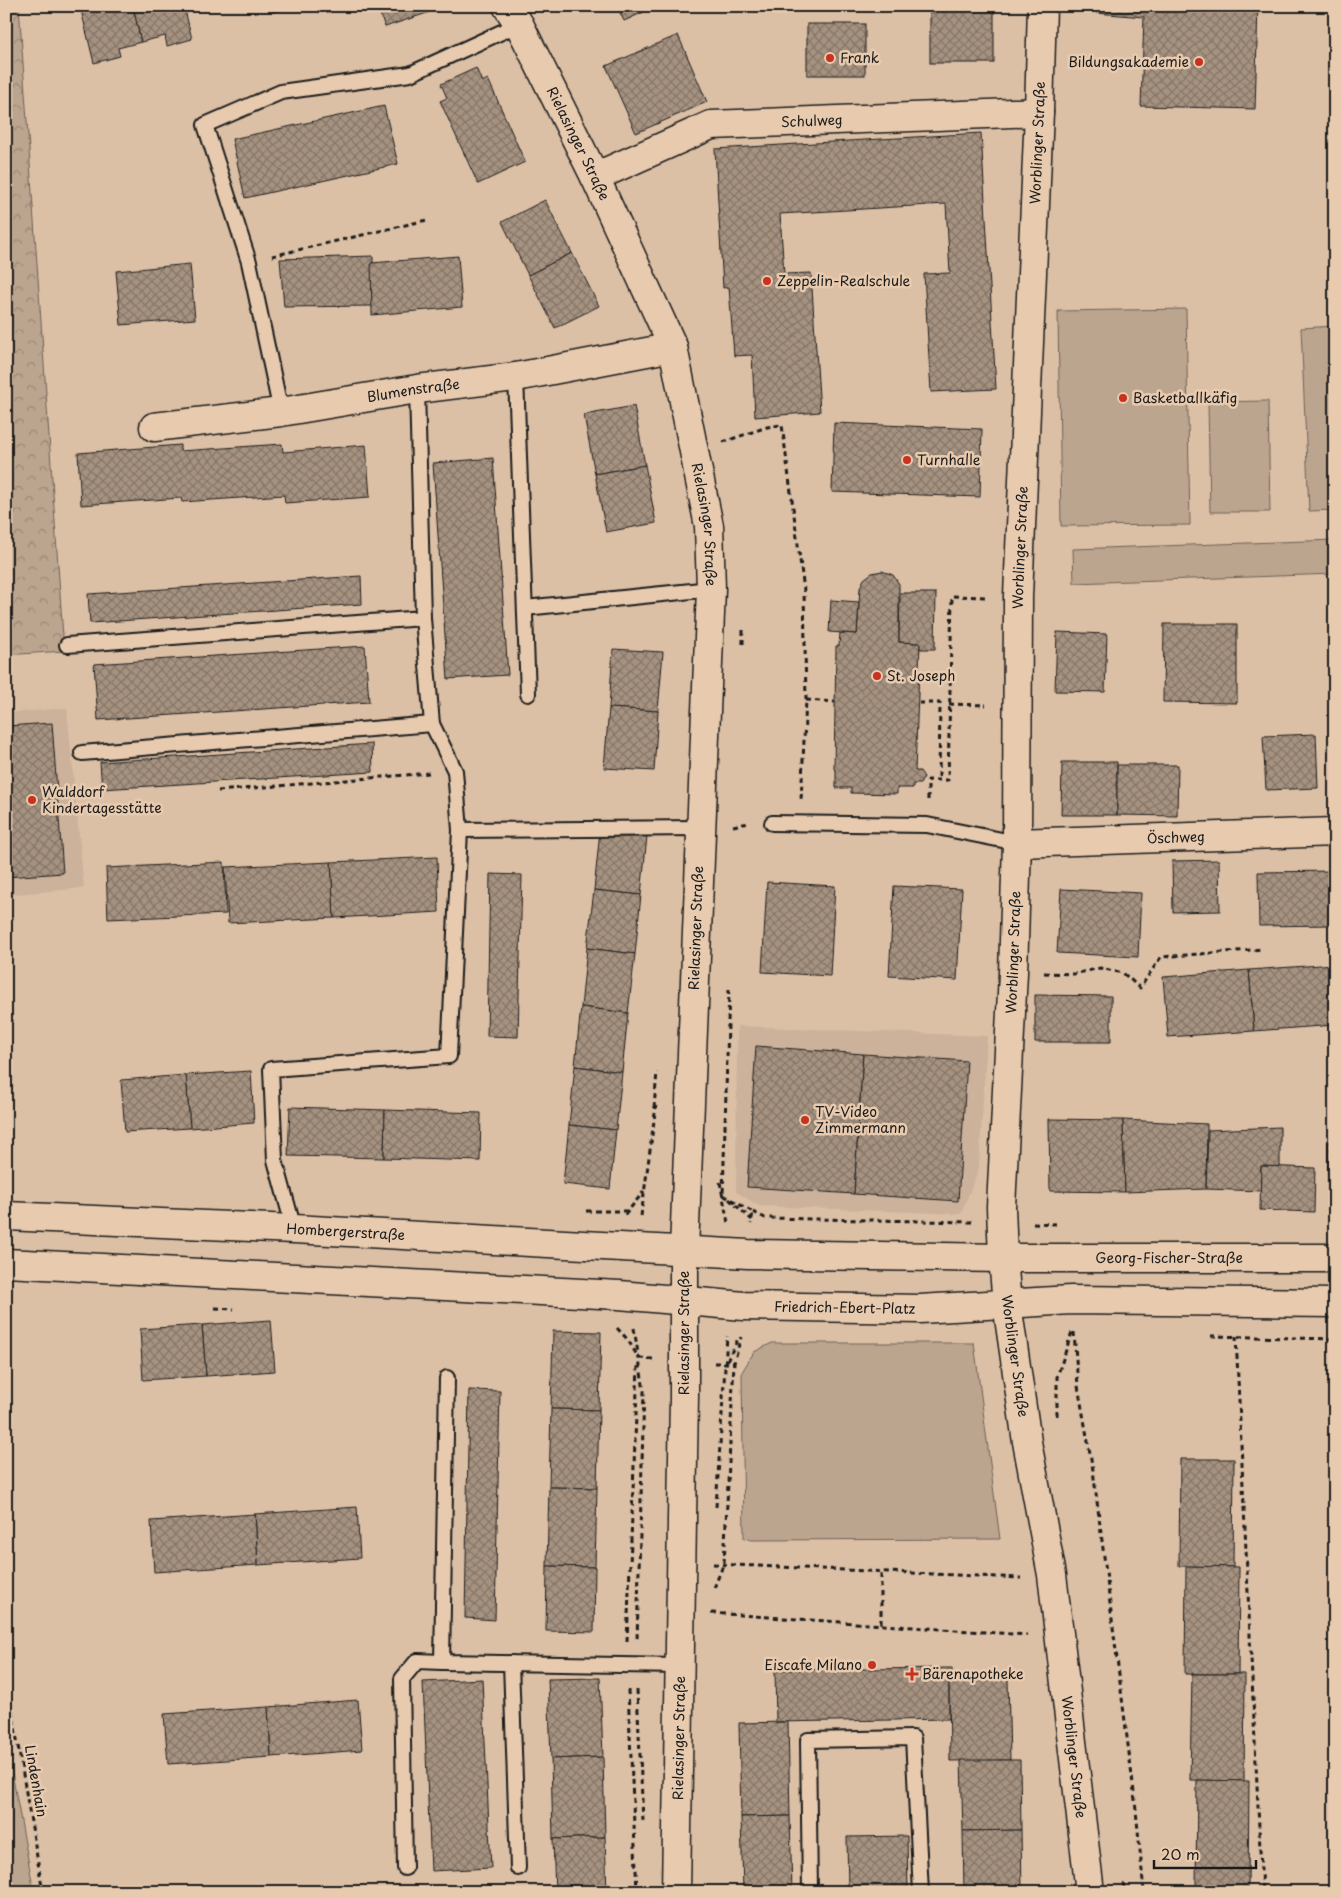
<svg xmlns="http://www.w3.org/2000/svg" width="1341" height="1898" font-family="'Playpen Sans',sans-serif">
<style>
.built{fill:#ccb29b}
.green{fill:#bca58f;stroke:#6c6056}
.forest{fill:url(#forest-crowns);stroke:#6c6056}
.building{fill:url(#building-cross-hatch);stroke:#1c1c1c}
.lines{fill:none;stroke-linecap:round;stroke-linejoin:round}
.service-casing{stroke:#1c1c1c;stroke-width:18}
.minor-casing{stroke:#1c1c1c;stroke-width:31}
.tertiary-casing{stroke:#1c1c1c;stroke-width:31}
.secondary-casing{stroke:#1c1c1c;stroke-width:31}
.path{stroke:#1c1c1c;stroke-width:3;stroke-dasharray:5 4;stroke-linecap:butt}
.service{stroke:#e8cbaf;stroke-width:14}
.minor{stroke:#e8cbaf;stroke-width:28}
.tertiary{stroke:#e8cbaf;stroke-width:28}
.secondary{stroke:#e8cbaf;stroke-width:28}
.poi-dot{fill:#c8321e;stroke:#e8cbaf;stroke-width:2}
.labels{text-anchor:middle;stroke-width:5;stroke-linejoin:round;paint-order:stroke}
.poi-label{font-size:14px;fill:#1c1c1c;stroke:#e8cbaf;text-anchor:start}
.street-label{font-size:14px;fill:#1c1c1c;stroke:#e8cbaf}
</style>
<defs>
<pattern id="forest-crowns" width="20" height="18" patternUnits="userSpaceOnUse" patternTransform="scale(1.25)"><rect width="20" height="18" fill="#bca58f"/><path d="M2 6a3 3 0 1 1 6 0M12 15a3 3 0 1 1 6 0" fill="none" stroke="#988674"/></pattern>
<pattern id="building-cross-hatch" width="8" height="8" patternUnits="userSpaceOnUse" patternTransform="scale(1.25)"><rect width="8" height="8" fill="#a69280"/><path d="M0 0l8 8M0 8l8-8" fill="none" stroke="#867668"/></pattern>
</defs>
<rect width="100%" height="100%" fill="#dcc0a6"/>
<filter id="ink" filterUnits="userSpaceOnUse"><feTurbulence type="fractalNoise" baseFrequency=".02" numOctaves="2"/><feDisplacementMap in="SourceGraphic" scale="10" xChannelSelector="R" yChannelSelector="G"/><feConvolveMatrix kernelMatrix="1 2 1 2 8 2 1 2 1" color-interpolation-filters="sRGB"/></filter>
<g filter="url(#ink)">
<g class="built">
<polygon points="67,708 84,888 6,895 6,713"/>
<polygon points="737,1026 987,1036 979,1168 961,1214 759,1206 736,1192"/>
</g>
<g class="green">
<polygon points="1186,309 1190,525 1061,526 1058,311"/>
<polygon points="1335,326 1335,510 1309,511 1301,328"/>
<polygon points="1268,401 1270,512 1210,512 1208,402"/>
<polygon points="1335,540 1335,574 1074,583 1073,549"/>
<polygon points="772,1343 974,1343 1000,1539 752,1540 744,1538 742,1372 754,1352"/>
<polygon points="6,1740 34,1892 6,1892"/>
</g>
<polygon class="forest" points="6,6 19,6 64,651 6,655"/>
<g class="building">
<polygon points="80,6 133,6 141,42 118,48 120,56 94,63"/>
<polygon points="133,6 184,6 192,39 167,46 165,36 141,42"/>
<polygon points="272,6 298,6 273,12"/>
<polygon points="377,6 438,6 439,9 385,27"/>
<polygon points="617,6 657,6 624,21"/>
<rect x="930" y="6" width="64" height="57"/>
<polygon points="1096,6 1258,6 1255,109 1141,106 1144,17 1096,13"/>
<rect x="807" y="24" width="58" height="51"/>
<polygon points="678,35 707,102 636,133 606,66"/>
<polygon points="476,68 482,82 488,79 525,162 478,184 440,101 447,98 441,84"/>
<polygon points="384,106 398,164 245,198 232,139"/>
<polygon points="981,133 996,389 931,392 924,274 950,273 946,204 780,214 784,274 811,273 820,412 755,417 752,355 734,356 729,287 723,288 715,149"/>
<polygon points="545,200 572,253 528,275 502,222"/>
<polygon points="572,253 599,306 555,328 528,275"/>
<polygon points="373,256 373,306 284,307 280,259"/>
<polygon points="458,256 462,307 372,315 371,263"/>
<polygon points="190,264 195,319 121,325 116,271"/>
<polygon points="634,406 645,465 595,474 584,415"/>
<polygon points="834,423 982,429 980,497 832,492"/>
<polygon points="282,444 283,452 366,445 370,497 285,503 284,495 182,502 181,498 81,505 78,453 180,445 180,451"/>
<polygon points="493,458 508,675 448,679 433,463"/>
<polygon points="645,465 656,523 606,532 595,474"/>
<polygon points="882,571 893,575 899,584 899,642 920,643 915,771 920,771 924,777 920,784 913,784 913,788 897,788 897,794 851,793 851,788 836,788 836,770 834,769 836,646 839,646 840,633 857,634 860,588 864,579 872,573"/>
<polygon points="361,576 362,604 90,623 88,594"/>
<polygon points="900,593 936,593 935,649 920,649 920,643 899,642"/>
<polygon points="831,600 859,602 857,634 829,632"/>
<polygon points="1164,624 1237,624 1237,703 1163,702"/>
<polygon points="1057,632 1107,634 1105,692 1055,691"/>
<polygon points="365,646 369,702 98,720 94,664"/>
<polygon points="613,649 663,652 658,711 609,708"/>
<polygon points="609,708 658,711 654,771 604,768"/>
<polygon points="52,723 63,873 6,877 6,726"/>
<polygon points="1316,734 1318,788 1266,790 1263,736"/>
<polygon points="372,744 373,772 102,789 100,762"/>
<polygon points="1062,762 1117,762 1117,815 1061,815"/>
<polygon points="1117,765 1178,765 1177,816 1117,815"/>
<polygon points="600,831 647,836 641,895 594,890"/>
<polygon points="437,857 439,912 334,918 331,862"/>
<polygon points="1219,860 1220,911 1173,912 1172,861"/>
<polygon points="224,862 226,914 108,919 106,868"/>
<polygon points="331,862 334,918 228,923 225,867"/>
<polygon points="1335,871 1335,925 1259,926 1258,872"/>
<polygon points="490,874 522,875 518,1037 487,1036"/>
<polygon points="767,882 835,886 830,976 762,972"/>
<polygon points="894,886 962,889 957,980 889,976"/>
<polygon points="1061,889 1141,893 1138,957 1057,953"/>
<polygon points="594,890 641,895 635,954 587,948"/>
<polygon points="587,948 635,954 628,1013 581,1007"/>
<polygon points="1335,964 1335,1025 1254,1031 1249,970"/>
<polygon points="1249,970 1254,1031 1168,1037 1163,977"/>
<polygon points="1035,995 1111,996 1111,1042 1035,1042"/>
<polygon points="581,1007 628,1013 622,1072 575,1066"/>
<polygon points="756,1046 863,1054 854,1194 747,1187"/>
<polygon points="863,1054 967,1061 958,1201 854,1194"/>
<polygon points="575,1066 622,1072 616,1130 569,1125"/>
<polygon points="251,1071 254,1123 190,1128 186,1075"/>
<polygon points="186,1075 190,1128 125,1132 121,1080"/>
<polygon points="290,1107 385,1110 384,1158 288,1156"/>
<polygon points="385,1110 481,1113 480,1161 384,1158"/>
<polygon points="1049,1119 1123,1120 1125,1192 1050,1191"/>
<polygon points="1123,1120 1207,1124 1206,1189 1125,1192"/>
<polygon points="569,1125 616,1130 610,1189 563,1184"/>
<polygon points="1280,1127 1280,1167 1261,1166 1261,1191 1206,1189 1208,1130"/>
<rect x="1328" y="1142" width="7" height="68"/>
<polygon points="1261,1166 1315,1168 1314,1212 1260,1210"/>
<polygon points="271,1320 275,1371 206,1376 202,1325"/>
<polygon points="202,1325 206,1376 143,1380 140,1329"/>
<polygon points="553,1331 601,1332 599,1410 551,1409"/>
<polygon points="469,1390 500,1391 495,1620 465,1618"/>
<polygon points="551,1409 599,1410 597,1488 549,1487"/>
<polygon points="1180,1459 1234,1459 1233,1567 1179,1566"/>
<polygon points="549,1487 597,1488 595,1567 547,1566"/>
<polygon points="357,1507 360,1558 258,1565 255,1514"/>
<polygon points="255,1514 258,1565 154,1572 151,1521"/>
<polygon points="547,1566 595,1567 594,1632 546,1631"/>
<polygon points="1186,1566 1239,1567 1238,1674 1185,1674"/>
<polygon points="952,1668 952,1680 949,1680 949,1719 776,1722 775,1670"/>
<polygon points="1192,1674 1245,1674 1244,1781 1190,1780"/>
<polygon points="600,1678 603,1757 551,1759 548,1679"/>
<polygon points="482,1679 491,1868 431,1871 423,1682"/>
<polygon points="1008,1679 1010,1760 950,1761 949,1680"/>
<polygon points="358,1700 362,1750 271,1757 268,1707"/>
<polygon points="268,1707 271,1757 168,1764 164,1714"/>
<polygon points="788,1722 790,1816 741,1817 739,1723"/>
<polygon points="603,1757 605,1837 553,1839 551,1759"/>
<polygon points="961,1760 1020,1760 1021,1830 963,1831"/>
<polygon points="1197,1780 1249,1781 1248,1889 1196,1888"/>
<polygon points="790,1816 792,1892 743,1892 741,1817"/>
<polygon points="1021,1830 1022,1892 964,1892 963,1831"/>
<polygon points="907,1836 908,1892 848,1892 847,1837"/>
<polygon points="605,1837 607,1892 555,1892 553,1839"/>
</g>
<g class="lines">
<defs>
<g id="service">
<polyline points="516,377 528,694"/>
<polyline points="281,412 249,262 205,125 281,92 410,74 519,24"/>
<polyline points="525,608 711,589"/>
<polyline points="67,645 423,618"/>
<polyline points="82,753 432,724"/>
<polyline points="772,823 927,825 1017,843"/>
<polyline points="460,830 700,828"/>
<polyline points="294,1229 275,1160 271,1069 449,1056 460,830 455,771 432,724 423,618 417,389"/>
<polyline points="447,1378 442,1662 680,1666"/>
<polyline points="511,1663 518,1868"/>
<polyline points="405,1868 402,1679 417,1661 442,1662"/>
<polyline points="810,1892 808,1740 913,1738 921,1892"/>
</g>
<g id="minor">
<path id="s1" d="M595 177 711 125 1039 112"/>
<path id="s2" d="M154 427 281 412 417 389 516 377 673 347"/>
<path id="s3" d="M1017 843 1335 832"/>
<path id="s4" d="M1003 1258 1001 1207 1013 973 1017 843 1018 596 1039 112 1042 6"/>
<path id="s5" d="M1007 1304 1027 1442 1052 1575 1090 1892"/>
</g>
<polyline id="tertiary" points="1003,1258 1007,1304"/>
<g id="secondary">
<path id="s6" d="M507 6 519 24 595 177 673 347 709 526 711 589 684 1250V1396L676 1892"/>
<path id="s7" d="M6 1216 294 1229 748 1254 1003 1258H1335"/>
<path id="s8" d="M6 1263 619 1295 744 1306 920 1309 1071 1300 1335 1303"/>
</g>
</defs>
<use href="#service" class="service-casing"/>
<use href="#minor" class="minor-casing"/>
<use href="#tertiary" class="tertiary-casing"/>
<use href="#secondary" class="secondary-casing"/>
<g class="path">
<polyline points="272,256 427,220"/>
<polyline points="723,442 767,427 782,425 804,590 806,700 801,800"/>
<polyline points="743,644 743,630"/>
<polyline points="806,700 835,702"/>
<polyline points="919,703 940,703 939,780"/>
<polyline points="949,704 986,705"/>
<polyline points="218,791 429,773"/>
<polyline points="928,800 928,780 948,780 952,596 986,597"/>
<polyline points="733,826 749,823"/>
<polyline points="1044,973 1074,974 1100,968 1123,973 1140,988 1161,957 1263,949"/>
<polyline points="729,989 723,1195 753,1212 751,1224"/>
<polyline points="654,1108 657,1072"/>
<polyline points="720,1182 728,1223"/>
<polyline points="729,1199 752,1220"/>
<polyline points="586,1211 627,1211"/>
<polyline points="753,1212 765,1218 972,1222"/>
<polyline points="625,1215 644,1191"/>
<polyline points="641,1216 656,1106"/>
<polyline points="1033,1223 1057,1224"/>
<polyline points="215,1308 234,1309"/>
<polyline points="617,1328 628,1340 638,1357"/>
<polyline points="634,1328 644,1391 637,1641"/>
<polyline points="1074,1332 1078,1386 1093,1470 1135,1800 1144,1892"/>
<polyline points="1211,1336 1335,1339"/>
<polyline points="1236,1336 1262,1892"/>
<polyline points="639,1358 653,1359"/>
<polyline points="727,1361 738,1339"/>
<polyline points="714,1363 734,1363"/>
<polyline points="1057,1416 1057,1377 1072,1332"/>
<polyline points="716,1507 727,1336"/>
<polyline points="713,1564 1021,1578"/>
<polyline points="714,1588 724,1563 734,1363 741,1337"/>
<polyline points="711,1613 1027,1635"/>
<polyline points="881,1624 881,1571"/>
<polyline points="627,1641 638,1365"/>
<polyline points="6,1675 43,1892"/>
<polyline points="628,1690 637,1892"/>
<polyline points="637,1690 643,1821"/>
<polyline points="1123,1883 1125,1892"/>
</g>
<use href="#service" class="service"/>
<use href="#minor" class="minor"/>
<use href="#tertiary" class="tertiary"/>
<use href="#secondary" class="secondary"/>
</g>
</g>
<g class="poi-dot">
<circle cx="830" cy="58" r="5"/>
<circle cx="1199" cy="62" r="5"/>
<circle cx="767" cy="281" r="5"/>
<circle cx="1123" cy="398" r="5"/>
<circle cx="907" cy="460" r="5"/>
<circle cx="877" cy="676" r="5"/>
<circle cx="32" cy="800" r="5"/>
<circle cx="805" cy="1120" r="5"/>
<circle cx="872" cy="1665" r="5"/>
<path d="M909.5 1666.5h5v5h5v5h-5v5h-5v-5h-5v-5h5z"/>
</g>
<g class="labels">
<g class="poi-label">
<text x="840" y="63">Frank</text>
<text x="1189" y="67" text-anchor="end">Bildungsakademie</text>
<text x="777" y="286">Zeppelin-Realschule</text>
<text x="1133" y="403">Basketballkäfig</text>
<text x="917" y="465">Turnhalle</text>
<text x="887" y="681">St. Joseph</text>
<text x="42" y="797">Walddorf<tspan x="42" dy="16">Kindertagesstätte</tspan></text>
<text x="815" y="1117">TV-Video<tspan x="815" dy="16">Zimmermann</tspan></text>
<text x="862" y="1670" text-anchor="end">Eiscafe Milano</text>
<text x="922" y="1679">Bärenapotheke</text>
</g>
<g class="street-label">
<text dy="5" stroke="none"><textPath href="#s1" startOffset="228">Schulweg</textPath></text>
<text dy="5" stroke="none"><textPath href="#s6" startOffset="155">Rielasinger Straße</textPath></text>
<text dy="5" stroke="none"><textPath href="#s4" startOffset="1116">Worblinger Straße</textPath></text>
<text dy="5" stroke="none"><textPath href="#s2" startOffset="262">Blumenstraße</textPath></text>
<text dy="5" stroke="none"><textPath href="#s6" startOffset="560">Rielasinger Straße</textPath></text>
<text dy="5" stroke="none"><textPath href="#s4" startOffset="711">Worblinger Straße</textPath></text>
<text dy="5" stroke="none"><textPath href="#s3" startOffset="159">Öschweg</textPath></text>
<text transform="translate(696 928) rotate(-88)" y="5">Rielasinger Straße</text>
<text dy="5" stroke="none"><textPath href="#s4" startOffset="306">Worblinger Straße</textPath></text>
<text dy="5" stroke="none"><textPath href="#s7" startOffset="340">Hombergerstraße</textPath></text>
<text dy="5" stroke="none"><textPath href="#s7" startOffset="1164">Georg-Fischer-Straße</textPath></text>
<text dy="5" stroke="none"><textPath href="#s8" startOffset="840">Friedrich-Ebert-Platz</textPath></text>
<text transform="translate(684 1333) rotate(-90)" y="5">Rielasinger Straße</text>
<text transform="translate(1015 1356) rotate(82)" y="5">Worblinger Straße</text>
<text transform="translate(679 1738) rotate(-89)" y="5">Rielasinger Straße</text>
<text dy="5" stroke="none"><textPath href="#s5" startOffset="458">Worblinger Straße</textPath></text>
<text transform="translate(36 1781) rotate(80)" y="5">Lindenhain</text>
</g>
</g>
<rect width="1341" height="1898" fill="none" stroke="#e8cbaf" stroke-width="25"/>
<rect x="12" y="12" width="1316" height="1873" fill="none" stroke="#1c1c1c" stroke-width="2" filter="url(#ink)"/>
<path d="M1154 1860v8h102v-8" fill="none" stroke="#1c1c1c" stroke-width="2.5"/>
<text x="1161" y="1860" font-size="15" fill="#1c1c1c" stroke="#e8cbaf" stroke-width="4" paint-order="stroke">20 m</text>
</svg>
